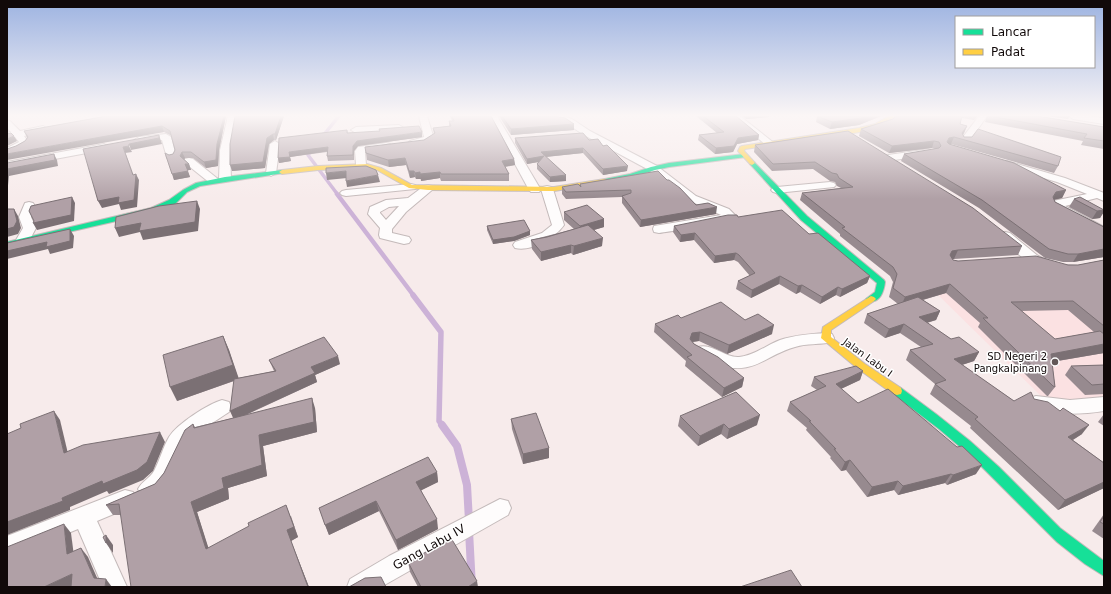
<svg xmlns="http://www.w3.org/2000/svg" width="1111" height="594" font-family="'DejaVu Sans',sans-serif">
<style>
.built{fill:#fbe1e2}
.lines{fill:none;stroke-linecap:round;stroke-linejoin:round}
.stream-far3{stroke:#ccb2d7;stroke-width:3.5}
.stream-far2{stroke:#ccb2d7;stroke-width:4.5}
.stream-far1{stroke:#ccb2d7;stroke-width:5.5}
.stream{stroke:#ccb2d7;stroke-width:8}
.street-casing{stroke:#c4baba;stroke-width:2}
.fast-casing{stroke:#c4baba;stroke-width:2}
.slow-casing{stroke:#c4baba;stroke-width:2}
.street{fill:#fefcfc;fill-rule:evenodd}
.fast{fill:#16e098;fill-rule:evenodd}
.slow{fill:#ffcf43;fill-rule:evenodd}
.wall{fill:#978a8f;fill-rule:evenodd}
.shaded-wall{fill:#7b7074}
.building{fill:#b0a0a6;stroke:#7b7074}
.poi-dot{fill:#625858;stroke:#fff;stroke-width:1.5}
.labels{text-anchor:middle;stroke-width:3;stroke-linejoin:round;paint-order:stroke}
.poi-label{font-size:10px;fill:#110909;stroke:#fff;text-anchor:end}
.street-label{font-size:10px;fill:#110909;stroke:#fff}
.near-street-label{font-size:12px;fill:#110909;stroke:#fff}
</style>
<rect width="100%" height="100%" fill="#f7ebeb"/>
<polygon class="built" points="1024,257 1104,290 1104,398 1048,403 933,290 968,273 969,260"/>
<g class="lines">
<g class="stream-far3">
<polyline points="322,137 339,116"/>
<polyline points="312,150 308,155 338,195"/>
</g>
<polyline class="stream-far2" points="337,194 414,296"/>
<polyline class="stream-far1" points="413,295 441,332 439,421 443,426"/>
<g class="stream">
<polyline points="442,425 457,446 467,485 469,521"/>
<polyline points="469,531 472,587"/>
</g>
<defs>
<g id="street">
<polygon points="228,116 236,116 230,150 231,179 225,182 219,179 220,150"/>
<polygon points="419,116 427,116 434,139 432,141 413,146 410,145 408,143 410,141 424,137"/>
<polygon points="489,116 497,116 541,190 539,192 531,192 529,190"/>
<path d="M550 116H562L572 119 590 131 657 166 696 196 729 209 736 216C730 224 672 231 659 233L654 232 653 229 654 226 721 215 688 200 649 170 584 135 566 123 551 118Z"/>
<polygon points="731,116 740,116 774,143 769,146 766,145"/>
<polygon points="979,116 987,116 968,143 962,143 960,141"/>
<polygon points="1069,116 1089,116 1104,118 1104,124 1073,119"/>
<path d="M7 120 10 121 20 131 43 126 48 129 46 131 24 136 29 143C23 150 15 152 7 154V148L19 142 15 137 7 139V133L11 132 7 128Z"/>
<polygon points="399,125 404,128 402,130 356,133 351,130 356,127"/>
<polygon points="166,134 171,137 176,156 175,158 167,158 162,140 139,143 134,140 139,137"/>
<polygon points="275,141 280,144 276,173 271,176 266,173 270,144"/>
<polygon points="386,143 390,144 391,146 390,148 365,152 366,165 365,167 357,167 356,165 355,151 358,147"/>
<polygon points="104,144 109,147 108,149 7,168 7,162"/>
<polygon points="923,150 927,151 928,153 927,155 888,161 883,158 888,155"/>
<polygon points="189,158 193,159 218,179 220,181 218,183 210,183 185,163 184,161 185,159"/>
<polygon points="1007,161 1065,178 1104,193 1104,201 1097,198 1065,206 1104,227 1104,236 1052,209 1050,206 1053,201 1087,194 1057,182 1003,166 1002,164"/>
<polygon points="830,182 834,183 836,185 834,187 777,193 773,192 771,190 773,188 777,187"/>
<polygon points="411,184 415,185 417,187 415,189 346,196 342,195 340,193 342,191 346,190"/>
<path d="M428 185 432 186 434 188 432 190 406 212 392 229V233L409 237 411 240 409 243 404 244 380 238 379 235 380 228 368 214 370 207 386 200 408 198 424 186ZM399 206 386 220 380 213V212L389 207Z"/>
<path d="M547 186 551 187 553 189 564 225C555 238 531 252 515 248L513 245 515 242 542 233 552 225 541 189 543 187Z"/>
<polygon points="29,202 33,203 35,206 31,217 36,228 28,243 18,243 16,240 23,228 19,217 25,203"/>
<path d="M1005 232 1010 233 1038 256 1053 263 1055 266 1053 269C1036 273 1013 249 1000 239L999 236 1000 233Z"/>
<path d="M826 333 832 334 834 338 832 342C820 345 807 343 795 347 763 356 754 377 716 364 709 361 700 358 696 351L698 347C713 343 724 358 739 357 753 356 767 345 780 340 795 335 810 334 826 333Z"/>
<path d="M1036 396 1070 400 1104 397V411C1079 415 1054 415 1029 408L1027 403 1029 398Z"/>
<path d="M222 400 229 402 231 407 229 412C214 422 198 431 187 443 174 459 173 506 141 495L138 489C142 481 150 478 154 471 160 460 163 447 169 437 177 424 208 404 222 400Z"/>
<polygon points="125,490 133,492 136,499 133,506 97,521 127,587 103,587 78,529 7,558 7,536"/>
<polygon points="500,499 508,501 511,508 508,515 381,587 347,587 350,579 389,556"/>
</g>
<g id="fast">
<polygon points="744,154 747,156 746,157 669,167 655,170 634,177 605,183 602,181 605,179 630,174 651,167 669,163"/>
<path d="M750 162H754L807 216 884 280 885 282C884 291 880 304 868 301L866 299 875 292 877 283 801 220 750 164Z"/>
<polygon points="282,170 284,171 284,173 200,186 187,192 175,204 156,212 7,246 7,242 151,208 169,200 183,190 196,183 225,177"/>
<polygon points="897,387 901,388 936,414 970,441 999,467 1060,528 1104,561 1104,576 1085,564 1057,542 972,457 939,429 893,394 892,391 893,388"/>
</g>
<g id="slow">
<polygon points="889,116 896,116 879,126 860,132 745,149 744,151 755,163 752,165 750,164 738,151 740,147 742,146 859,128 875,124"/>
<polygon points="367,164 381,168 412,185 554,187 605,179 608,181 605,183 554,191 428,190 409,188 377,170 367,168 318,170 282,174 279,172 282,170 318,166"/>
<polygon points="871,296 874,297 876,299 874,301 831,330 831,337 865,364 901,388 902,391 901,394 897,395 893,394 857,368 821,338 823,327"/>
</g>
</defs>
<use href="#street" class="street-casing"/>
<use href="#fast" class="fast-casing"/>
<use href="#slow" class="slow-casing"/>
<use href="#street" class="street"/>
<use href="#fast" class="fast"/>
<use href="#slow" class="slow"/>
</g>
<g class="wall">
<polygon points="107,116 226,116 219,150 218,166 206,168 193,158 185,158 184,159 189,164 191,170 187,170 190,177 174,180 169,155 173,154 175,150 172,136 164,132 16,146 25,141 27,138 24,131"/>
<polygon points="235,116 284,116 276,140 274,140 269,144 265,168 232,171"/>
<polygon points="450,116 491,116 514,159 515,165 505,167 509,174 509,181 441,181 440,178 421,181 421,179 416,179 415,177 410,178 406,165 389,167 367,160 366,153 424,140 434,134 433,128 449,126 449,121 452,121"/>
<polygon points="499,116 554,116 574,130 511,135"/>
<polygon points="696,116 736,116 759,135 758,140 737,144 733,152 715,154 698,140 699,135 717,133"/>
<polygon points="742,116 769,116 769,117 746,119"/>
<polygon points="817,116 881,116 859,125 830,129 816,122"/>
<polygon points="896,116 978,116 974,120 962,118 960,124 967,126 964,133 963,135 964,137 1058,166 1054,173 951,144 949,144 1066,190 1062,198 1054,200 1055,202 1104,227 1104,257 1073,262 1063,262 1045,258 979,208 901,161 904,154 936,149 932,148 889,153 859,136 861,129 893,119"/>
<polygon points="987,116 1037,116 1104,127 1104,149 1081,145 1083,141 985,122"/>
<polygon points="1046,116 1070,116 1068,119"/>
<polygon points="347,130 348,133 422,137 358,146 354,151 354,160 328,161 327,156 327,152 290,157 291,161 279,163 278,158"/>
<path d="M848 131 1022 246 1018 255 954 259H952L953 260 958 261 1078 265 1104 260V353L1052 362 1055 387 1048 396H1047L978 327 980 323 946 293 923 300 940 311 936 320 927 323 951 339 979 352 974 361 962 365 1014 401 1034 399 1082 434 1073 440 1104 463V488L1058 510 970 428 971 426 930 394 935 384 906 360 910 350 921 347 900 333 885 338 864 323 867 314 898 304 889 297 893 282 890 276 840 236V234L800 200 802 193 841 188 837 186 835 182 830 181 813 169 772 171 754 152 755 145ZM1068 310 1094 332 1055 339 1021 311Z"/>
<polygon points="515,138 589,140 627,171 603,175 583,153 546,157 566,181 550,182 537,169 537,164 538,162 527,164 515,143"/>
<polygon points="667,180 696,205 716,214 640,227 622,203 622,197 566,199 562,194 562,187 580,187 580,184"/>
<polygon points="1074,199 1104,210 1100,218 1092,219 1069,207"/>
<polygon points="564,212 604,219 604,227 594,230 602,246 573,255 571,253 541,261 532,249 531,240 574,229 564,220"/>
<polygon points="738,217 809,234 870,276 867,283 840,297 836,295 820,304 800,292 796,294 779,284 751,298 736,289 738,281 750,276 738,262 734,260 714,263 694,240 680,242 673,232 674,226"/>
<polygon points="487,226 530,231 530,235 514,241 493,244 487,230"/>
<polygon points="681,318 745,320 772,334 727,354 699,341 693,342 694,344 744,378 742,387 722,397 685,366 686,361 654,332 655,324"/>
<polygon points="223,336 229,350 238,378 274,371 269,360 340,364 315,375 317,382 246,415 315,408 317,432 263,446 267,476 228,488 229,499 197,512 208,548 291,516 298,537 291,541 309,587 120,515 113,515 106,505 155,484 164,473 193,424 195,427 233,418 234,381 177,401"/>
<polygon points="1104,365 1104,394 1085,395 1065,375 1071,366"/>
<polygon points="863,371 860,380 841,389 858,403 976,474 947,485 945,483 898,495 894,490 867,497 846,470 841,471 830,458 831,457 806,430 807,428 787,411 790,402 817,390 811,386 814,377"/>
<polygon points="1104,414 1104,426 1098,422"/>
<polygon points="680,416 757,425 727,439 721,434 698,446 678,426"/>
<polygon points="511,419 549,448 549,458 523,464 512,429"/>
<polygon points="437,472 438,482 421,490 438,529 398,550 379,511 329,535 319,508"/>
<polygon points="1104,514 1104,539 1092,531"/>
<polygon points="408,562 478,587 418,587 410,572"/>
</g>
<g class="shaded-wall">
<polygon points="224,116 226,116 219,150 218,166 206,168 204,162"/>
<polygon points="281,116 284,116 276,140 275,134"/>
<polygon points="747,116 769,116 769,117 746,119"/>
<polygon points="866,116 881,116 859,125 830,129 832,122"/>
<polygon points="574,124 574,130 511,135 511,129"/>
<polygon points="162,126 164,132 7,160 7,154"/>
<polygon points="967,126 964,133 960,138 962,133"/>
<polygon points="422,132 422,137 358,146 354,151 354,160 353,146 357,141"/>
<polygon points="273,134 274,140 269,144 265,168 232,171 230,165"/>
<polygon points="159,135 162,144 131,150 129,144"/>
<polygon points="759,135 758,140 737,144 733,152 715,154 716,148 738,138"/>
<polygon points="14,136 17,141 7,146 7,139"/>
<polygon points="954,137 951,144 947,145 945,149 949,138"/>
<polygon points="934,141 932,148 889,153 892,146"/>
<polygon points="129,146 132,152 125,153 136,181 123,147"/>
<polygon points="328,147 329,151 290,157 291,161 279,163 278,158 289,152"/>
<polygon points="583,148 583,153 544,157 544,161 527,164 527,159 541,152"/>
<polygon points="182,152 185,158 183,162 180,156"/>
<polygon points="54,154 57,160 58,166 9,176 7,195 8,216 7,214 7,169"/>
<polygon points="405,158 406,165 389,167 388,160"/>
<polygon points="514,159 515,165 502,167 502,161"/>
<polygon points="185,164 189,164 191,170 187,170"/>
<polygon points="628,166 627,171 603,175 603,169"/>
<polygon points="188,171 190,177 174,180 172,174"/>
<polygon points="346,171 347,178 327,180 326,173"/>
<polygon points="409,171 414,171 415,177 410,178"/>
<polygon points="420,172 421,179 416,179 415,173"/>
<polygon points="440,172 440,178 421,181 420,174"/>
<polygon points="136,174 139,180 137,207 121,210 119,204 102,208 98,201"/>
<polygon points="378,175 380,182 347,187 346,181"/>
<polygon points="566,175 566,181 550,182 550,177"/>
<polygon points="1066,190 1062,198 1052,200 1056,192"/>
<polygon points="72,197 75,203 74,221 37,230 33,223"/>
<polygon points="197,201 200,209 198,231 143,240 140,232 119,237 115,228"/>
<polygon points="717,207 716,214 640,227 641,220"/>
<polygon points="14,209 18,216 21,228 18,234 7,237 7,229"/>
<polygon points="1104,210 1104,212 1100,218 1092,219 1097,211"/>
<polygon points="604,219 604,227 580,234 580,226"/>
<polygon points="70,229 74,236 73,248 50,254 48,249 7,259 7,251"/>
<polygon points="530,231 530,235 514,241 493,244 493,240"/>
<polygon points="695,233 694,240 680,242 681,235"/>
<polygon points="603,238 602,246 573,255 574,246"/>
<polygon points="571,245 571,253 541,261 541,252"/>
<polygon points="1104,249 1104,257 1073,262 1078,254"/>
<polygon points="958,250 954,259 949,260 950,255 952,251"/>
<polygon points="736,253 734,260 714,263 715,256"/>
<polygon points="780,276 779,284 751,298 752,290"/>
<polygon points="870,276 867,283 840,297 842,289"/>
<polygon points="950,284 946,293 901,306 905,297"/>
<polygon points="802,285 800,292 796,294 798,286"/>
<polygon points="838,287 836,295 820,304 822,297"/>
<polygon points="940,311 936,320 915,326 919,317"/>
<polygon points="904,324 900,333 885,338 889,329"/>
<polygon points="774,325 772,334 727,354 729,345"/>
<polygon points="700,332 699,341 691,342 690,339 692,333"/>
<polygon points="223,336 229,350 239,379 177,401 170,387"/>
<polygon points="1104,344 1104,353 1045,363 1051,354"/>
<polygon points="979,352 974,361 949,369 954,359"/>
<polygon points="338,356 340,364 315,375 317,382 234,420 230,411 311,367"/>
<polygon points="863,371 860,380 832,393 836,384"/>
<polygon points="744,378 742,387 722,397 724,388"/>
<polygon points="312,398 315,408 317,432 263,446 267,476 228,488 229,499 197,512 212,559 206,549 191,502 222,478 259,435"/>
<polygon points="54,411 60,420 70,462 64,453"/>
<polygon points="760,415 757,425 727,439 729,429"/>
<polygon points="724,424 721,434 698,446 700,436"/>
<polygon points="1089,425 1082,434 1061,447 1068,437"/>
<polygon points="160,432 165,442 153,471 143,480 109,494 107,491 70,507 70,510 7,535 7,522 62,498"/>
<polygon points="549,448 549,458 523,464 523,454"/>
<polygon points="850,460 846,470 841,471 845,462"/>
<polygon points="982,465 976,474 947,485 953,475"/>
<polygon points="437,472 438,482 418,492 416,482"/>
<polygon points="951,474 945,483 898,495 903,486"/>
<polygon points="898,481 894,490 867,497 872,487"/>
<polygon points="1104,482 1104,488 1058,510 1065,500"/>
<polygon points="376,501 379,511 329,535 325,525"/>
<polygon points="286,505 298,537 291,541 309,587 308,587 287,530"/>
<polygon points="437,519 438,529 398,550 396,540"/>
<polygon points="64,524 71,533 75,564 67,554"/>
<polygon points="106,535 113,545 113,553 106,543"/>
<polygon points="81,548 88,557 101,587 94,578"/>
<polygon points="72,574 72,587 44,587"/>
<polygon points="106,579 112,587 105,587"/>
<polygon points="477,581 478,587 468,587"/>
</g>
<g class="building">
<polygon points="107,116 224,116 217,144 216,160 204,162 191,152 182,152 180,156 189,164 185,164 188,171 172,174 165,153 169,155 173,154 175,150 170,131 162,126 7,154 7,149 16,146 25,141 28,137 24,131"/>
<polygon points="235,116 281,116 275,134 273,134 267,138 263,162 230,165 230,144"/>
<polygon points="452,116 491,116 514,159 502,161 509,174 441,174 440,172 420,174 420,172 415,173 414,171 409,171 405,158 388,160 366,153 365,147 424,140 435,133 433,128 451,126 449,121 454,121"/>
<polygon points="502,116 554,116 565,118 574,124 511,129"/>
<polygon points="703,116 736,116 759,135 738,138 734,146 716,148 699,135 724,132"/>
<polygon points="817,116 866,116 861,118 832,122"/>
<polygon points="896,116 962,116 960,124 967,126 962,133 964,137 972,137 978,129 1061,157 1058,166 954,137 949,138 947,142 949,144 1014,163 1066,190 1056,192 1053,197 1055,202 1104,227 1104,249 1078,254 1068,254 1049,249 982,200 904,154 939,148 941,146 939,142 934,141 892,146 861,129 893,119"/>
<polygon points="990,116 1037,116 1104,127 1104,141 1084,138 1087,134"/>
<polygon points="419,126 422,132 357,141 353,146 353,155 327,156 328,147 289,152 290,157 278,158 279,138 347,130 347,133 380,131 379,129"/>
<polygon points="848,131 973,208 1022,246 958,250 952,251 950,255 953,260 958,261 1036,256 1068,265 1078,265 1104,260 1104,326 1073,301 1011,302 1055,339 1100,331 1104,334 1104,344 1051,354 1055,387 1053,386 983,318 988,318 950,284 905,297 893,288 897,274 893,267 842,228 845,227 802,193 853,187 839,178 837,174 832,173 815,162 773,164 755,145"/>
<polygon points="11,133 14,136 7,139 7,134"/>
<polygon points="583,133 589,140 598,139 603,146 607,145 628,166 603,169 583,148 541,152 566,175 550,177 537,164 544,156 527,159 515,138"/>
<polygon points="159,135 159,138 129,144 129,146 123,147 133,175 136,174 134,200 118,203 119,197 98,201 83,149"/>
<polygon points="54,154 55,160 7,169 7,163"/>
<polygon points="366,166 376,170 378,175 346,181 346,171 326,173 326,168"/>
<polygon points="658,171 667,180 669,180 680,188 696,205 708,203 717,207 641,220 622,196 631,193 631,190 566,192 562,187 578,184 581,187 580,184"/>
<polygon points="72,197 71,215 33,223 34,221 29,211 31,206"/>
<polygon points="1080,197 1104,210 1097,211 1074,199"/>
<polygon points="197,201 195,222 139,231 141,223 115,228 116,217 159,206"/>
<polygon points="587,205 604,219 580,226 564,212"/>
<polygon points="7,209 14,209 17,221 14,227 7,229"/>
<polygon points="782,210 809,234 818,233 870,276 842,289 838,287 822,297 802,285 798,286 780,276 752,290 738,281 755,273 739,255 736,253 715,256 695,233 681,235 674,226 728,215 737,215 738,217"/>
<polygon points="524,220 530,231 514,237 493,240 487,226"/>
<polygon points="588,225 603,238 574,246 571,245 541,252 531,240 547,237"/>
<polygon points="70,229 70,241 46,247 47,242 7,251 7,243"/>
<polygon points="918,297 940,311 919,317 951,339 959,337 979,352 954,359 1014,401 1031,392 1034,399 1048,402 1060,411 1063,408 1089,425 1068,437 1104,463 1104,482 1065,500 975,419 978,417 935,384 946,380 910,350 933,344 904,324 889,329 867,314"/>
<polygon points="721,302 745,320 758,314 774,325 729,345 700,332 692,333 690,339 694,344 718,357 744,378 724,388 687,357 692,355 655,324 678,315 681,318"/>
<polygon points="223,336 233,365 170,387 163,355"/>
<polygon points="324,337 338,356 311,367 315,373 230,411 234,379 276,371 269,360"/>
<polygon points="1104,365 1104,384 1092,385 1071,366"/>
<polygon points="856,366 863,371 836,384 858,403 888,389 957,447 962,446 982,465 953,475 951,474 903,486 898,481 872,487 850,460 845,462 834,449 836,449 809,421 811,421 790,402 826,386 814,377"/>
<polygon points="736,392 760,415 729,429 724,424 700,436 680,416"/>
<polygon points="312,398 314,422 259,435 262,465 222,478 224,488 191,502 206,549 249,526 248,523 286,505 294,527 287,530 308,587 131,587 119,504 106,505 155,484 164,473 185,430 193,424 194,428"/>
<polygon points="54,411 64,453 83,445 160,432 147,462 137,470 103,484 102,481 62,498 63,501 7,522 7,434 21,428 20,424"/>
<polygon points="536,413 549,448 523,454 511,419"/>
<polygon points="428,457 437,472 416,482 437,519 396,540 376,501 325,525 319,508"/>
<polygon points="1104,516 1104,524 1100,522"/>
<polygon points="64,524 67,554 81,548 94,578 106,579 105,587 71,587 72,574 44,587 7,587 7,547"/>
<polygon points="106,535 106,543 103,537"/>
<polygon points="451,538 477,581 468,587 421,587 408,562"/>
<polygon points="791,570 802,587 740,587"/>
<polygon points="381,577 386,587 349,587 365,578"/>
</g>
<linearGradient id="sky" x2="0" y2="1"><stop stop-color="#9db3e1"/><stop offset="0.58" stop-color="#fbf6f6"/><stop offset="1" stop-color="#fbf6f6" stop-opacity="0"/></linearGradient>
<rect width="1111" height="199" fill="url(#sky)"/>
<circle class="poi-dot" cx="1055" cy="362" r="4"/>
<g class="labels">
<g class="poi-label">
<text x="1047" y="360">SD Negeri 2<tspan x="1047" dy="12">Pangkalpinang</tspan></text>
</g>
<g class="street-label">
<text transform="translate(868 357) rotate(36)" y="4">Jalan Labu I</text>
</g>
<g class="near-street-label">
<text transform="translate(429 547) rotate(-29)" y="4">Gang Labu IV</text>
</g>
</g>
<rect width="1111" height="594" fill="none" stroke="#110909" stroke-width="16"/>
<rect x="955" y="16" width="140" height="52" fill="#ffffff" stroke="#a09d9d"/>
<rect x="963" y="29" width="20" height="6" fill="#16e098" stroke="#a09d9d"/>
<text x="991" y="36" font-size="12" fill="#110909">Lancar</text>
<rect x="963" y="49" width="20" height="6" fill="#ffcf43" stroke="#a09d9d"/>
<text x="991" y="56" font-size="12" fill="#110909">Padat</text>
</svg>
